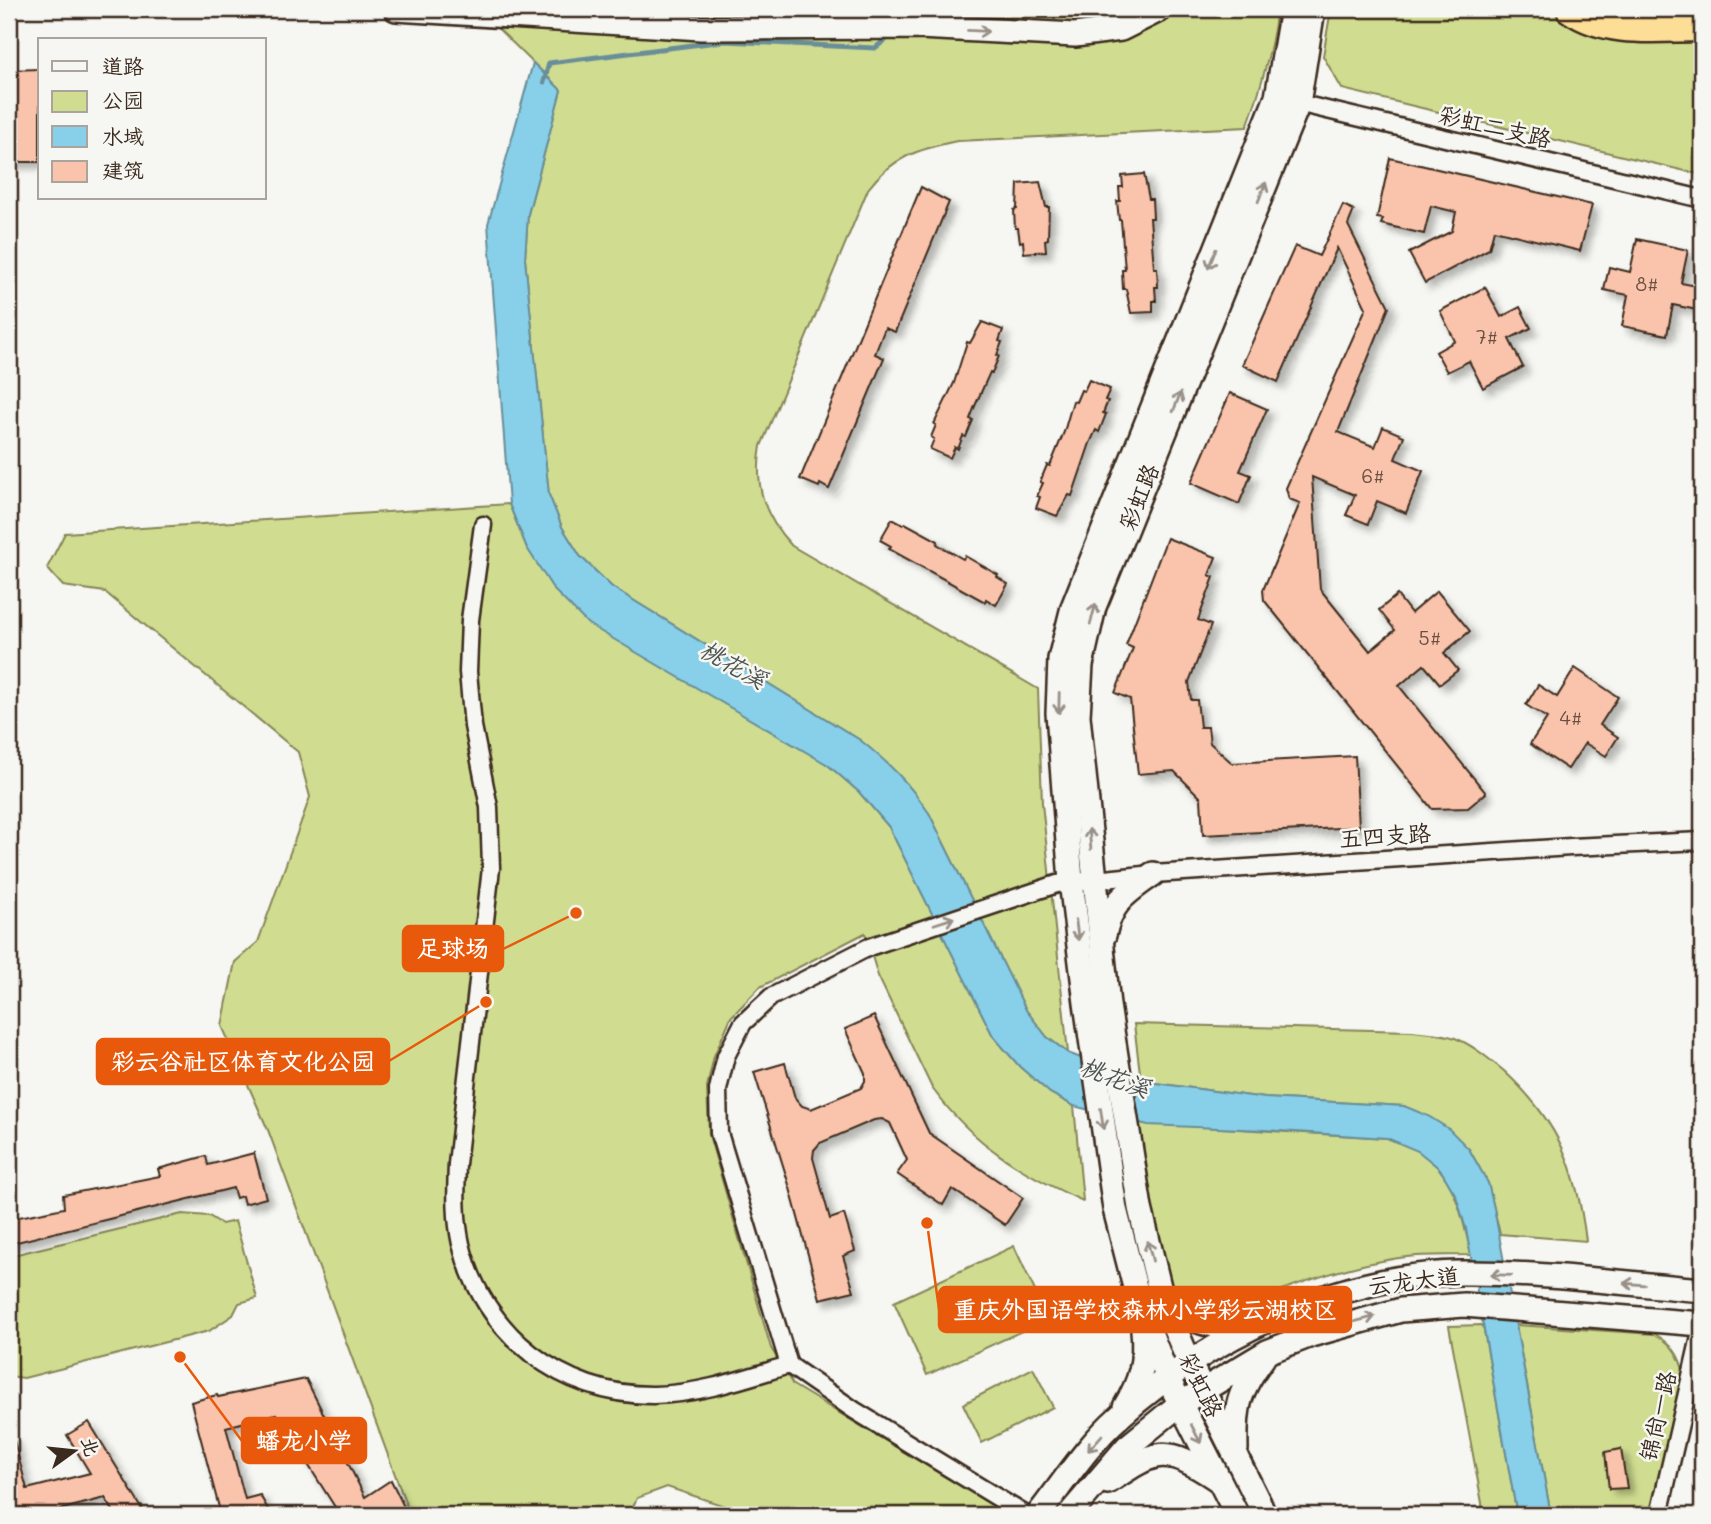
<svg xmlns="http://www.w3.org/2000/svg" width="1711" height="1524" font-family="Mali,'LXGW WenKai TC',sans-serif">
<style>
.green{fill:#d0dd90;stroke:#868457;stroke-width:2}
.water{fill:#88d0e9;stroke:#698e98;stroke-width:2}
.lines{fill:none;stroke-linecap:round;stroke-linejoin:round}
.stream{stroke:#698e98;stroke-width:5}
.building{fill:#fac4ac;stroke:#3b2a1e;stroke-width:2;filter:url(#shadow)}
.minor-casing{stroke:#3b2a1e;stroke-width:21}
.secondary-casing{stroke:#3b2a1e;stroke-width:28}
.trunk-casing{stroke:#3b2a1e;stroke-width:33}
.minor{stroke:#f6f6f2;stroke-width:16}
.secondary{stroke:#f6f6f2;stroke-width:23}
.trunk{stroke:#fdde96;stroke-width:28}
.oneway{stroke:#989088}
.labels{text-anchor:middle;stroke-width:5;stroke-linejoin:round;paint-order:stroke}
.number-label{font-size:19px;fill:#6b5042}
.street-label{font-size:23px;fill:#3b2a1e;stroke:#f6f6f2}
.water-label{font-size:24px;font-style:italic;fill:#4e5451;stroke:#f6f6f2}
.leader{fill:none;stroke:#e8590c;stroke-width:2.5}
.callout-dot{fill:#e8590c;stroke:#f6f6f2;stroke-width:2.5}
.callout{fill:#e8590c;stroke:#e8590c;stroke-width:2.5}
.callout-label{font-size:24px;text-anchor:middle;font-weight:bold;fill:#fff}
</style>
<defs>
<filter id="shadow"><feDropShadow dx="6" dy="6" stdDeviation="3.5" flood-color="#0004"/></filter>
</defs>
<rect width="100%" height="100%" fill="#f6f6f2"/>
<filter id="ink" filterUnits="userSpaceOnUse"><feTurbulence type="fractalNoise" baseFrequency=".0143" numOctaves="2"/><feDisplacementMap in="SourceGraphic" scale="14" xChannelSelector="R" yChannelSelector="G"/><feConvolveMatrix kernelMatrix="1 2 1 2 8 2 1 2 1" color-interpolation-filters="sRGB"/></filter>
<g filter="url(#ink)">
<g class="green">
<path d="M478 9H1277C1272 50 1261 88 1247 127L957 141C919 149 892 157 868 189L761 446C754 485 764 517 792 546L1038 689 1042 803 1068 1053 1047 1037 1026 1010 929 813 860 740 612 587 580 556 562 527 549 495 525 259 528 214 561 90Z"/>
<polygon points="1331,9 1702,9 1702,175 1342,89 1323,56"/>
<path d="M509 504 527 548 828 765 859 792 889 827 993 1036 1020 1067 1050 1093 1074 1106 1083 1201C1021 1173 974 1145 932 1088L878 976 865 933 760 987 731 1017 714 1056 707 1087 709 1135 771 1348 793 1385 1002 1511 1004 1515H752L667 1487 637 1498 629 1515H410L268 1130 222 1026 235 962 258 942 310 797 298 752 105 592 63 586 47 568 65 533Z"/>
<path d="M1134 1024 1412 1031C1426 1033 1443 1033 1455 1038 1473 1045 1489 1059 1504 1071 1559 1122 1577 1168 1586 1241L1500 1234 1488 1183 1469 1149 1404 1106 1265 1098 1141 1081Z"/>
<path d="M1137 1123 1387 1138C1397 1142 1408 1145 1417 1150 1454 1171 1463 1217 1471 1255 1453 1255 1435 1255 1417 1256 1347 1262 1279 1291 1214 1316L1174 1296 1151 1206Z"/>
<polygon points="182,1214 209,1216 222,1224 235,1221 257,1298 239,1303 233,1315 209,1331 24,1378 9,1376 9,1256"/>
<polygon points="1014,1246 1048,1319 927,1375 894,1302"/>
<polygon points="1483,1325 1517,1515 1483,1515 1482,1503 1449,1326"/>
<path d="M1516 1325 1655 1334C1672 1344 1680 1355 1684 1374L1651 1515H1551Z"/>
<polygon points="1033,1368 1053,1407 982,1443 963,1404"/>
</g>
<path class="water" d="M533 63 561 90 528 214 525 259 549 495 562 527 580 556 612 587 860 740C889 763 908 782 929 813L1026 1010 1047 1037 1068 1053 1141 1081 1265 1098 1404 1106 1428 1116 1449 1129 1469 1149 1488 1183 1494 1208 1551 1515H1517L1466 1229 1456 1196 1440 1169 1418 1151 1387 1138 1265 1130 1148 1125 1074 1106 1050 1093 1020 1067 993 1036 889 827 859 792 828 765 588 624 554 590 527 548 509 504 488 224Z"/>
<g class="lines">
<g class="stream">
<polyline points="914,19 929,9"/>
<polyline points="544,82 549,63 725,41 875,48 892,35"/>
</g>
</g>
<g class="building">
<polygon points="40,69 40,162 9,162 9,70"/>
<polygon points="1390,158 1592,205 1580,251 1494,230 1489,249 1425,283 1409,253 1452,231 1456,212 1431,206 1424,234 1381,224 1383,219 1377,218"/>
<polygon points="1144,174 1149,199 1152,199 1153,218 1150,218 1154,268 1157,268 1158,287 1155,287 1156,301 1153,301 1153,312 1131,313 1126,289 1123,289 1122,270 1125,270 1121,220 1119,220 1117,201 1120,201 1119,187 1123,187 1122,176"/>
<polygon points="1040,182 1046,207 1049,207 1048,239 1045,240 1046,251 1024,253 1023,241 1020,242 1018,228 1015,228 1014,210 1017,209 1018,184"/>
<polygon points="921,187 949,202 895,332 885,328 875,354 884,358 829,489 820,484 819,487 800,479"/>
<polygon points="1343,205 1354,210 1348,225 1389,307 1338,432 1375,447 1383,427 1404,436 1395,459 1423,471 1406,513 1377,501 1368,524 1346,515 1355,495 1312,477 1320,589 1370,651 1395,630 1379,610 1397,595 1411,613 1437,591 1470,631 1444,653 1458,670 1440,684 1424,665 1399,686 1486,793 1468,808 1432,809 1264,600 1263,590 1300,503 1289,499 1286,488 1366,308 1337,248 1278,382 1242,365 1295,246 1319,256"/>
<polygon points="1637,239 1688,250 1681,283 1702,287 1697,310 1673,305 1667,335 1622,326 1628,295 1604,290 1609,267 1630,272"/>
<polygon points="1485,287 1501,317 1520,307 1531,328 1509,339 1523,367 1483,388 1469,361 1447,372 1436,352 1455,341 1440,311"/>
<polygon points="982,322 1003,330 999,341 1002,342 997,355 999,356 992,373 990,372 975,406 970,419 973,420 966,437 963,436 958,449 955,447 950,458 930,449 934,439 931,437 936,425 934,424 954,383 967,342 970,343"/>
<polygon points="1089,380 1110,389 1105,400 1108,401 1103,413 1106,414 1099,432 1096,430 1090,443 1072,496 1069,495 1057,516 1036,508 1040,497 1037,496 1043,483 1040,482 1047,465 1050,466 1064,432 1073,401 1076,402 1081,390 1084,391"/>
<polygon points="1230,393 1267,409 1240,471 1251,475 1239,504 1191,483"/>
<polygon points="892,519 903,525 905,523 938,541 937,544 963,559 965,556 998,575 997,577 1008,584 996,605 986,599 985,602 889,549 891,546 880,540"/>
<polygon points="1167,538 1216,557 1209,575 1214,577 1198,620 1211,625 1189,682 1191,700 1197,700 1200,727 1208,727 1210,743 1232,763 1355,756 1359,827 1203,835 1201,798 1174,771 1138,774 1130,699 1115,693 1133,648 1126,645"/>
<polygon points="1575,668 1618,697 1600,725 1618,737 1606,756 1585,743 1568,769 1530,744 1547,718 1526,705 1538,685 1557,697"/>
<polygon points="874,1016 929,1133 1023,1198 1005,1225 952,1189 943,1205 897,1174 907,1160 890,1123 882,1119 874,1120 820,1143 814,1150 813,1158 830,1219 844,1214 855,1251 843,1256 854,1291 820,1299 790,1188 754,1072 785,1063 795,1098 802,1106 811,1109 861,1088 865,1081 865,1073 845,1029"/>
<polygon points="254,1153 266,1198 244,1204 242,1196 236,1198 233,1188 9,1244 9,1219 64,1208 63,1195 160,1176 158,1169 206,1156 208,1165"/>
<polygon points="306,1379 365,1497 391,1480 405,1509 388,1515 340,1515 276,1414 226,1427 245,1499 260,1495 271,1515 221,1515 191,1402 217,1395 218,1397"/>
<polygon points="89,1422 146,1515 116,1515 105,1498 40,1515 9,1515 9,1438 13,1437 27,1489 90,1473 67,1435"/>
<polygon points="1621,1449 1627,1488 1609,1489 1605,1452"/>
</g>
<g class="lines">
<defs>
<g id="minor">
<polyline points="1289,101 1702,199"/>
<path d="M483 525 470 620 468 672 473 726 489 807 491 868 457 1164C456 1191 455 1217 461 1244 483 1334 562 1396 654 1395 701 1394 745 1378 789 1365"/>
<polyline points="1026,1515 854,1410 789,1365 719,1133 718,1090 720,1081 726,1056 743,1023 771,997 869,947 1057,884 1153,874 1571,847 1702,841"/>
<polyline points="1659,1515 1702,1328"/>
</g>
<g id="secondary">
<polyline points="396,9 701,28 919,27 1075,35 1121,29 1161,9"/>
<path d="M1104 935C1111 902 1126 893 1153 874"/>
<path d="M1163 1297C1195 1326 1208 1326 1249 1327"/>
<path d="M1125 1407C1141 1381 1146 1360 1143 1330"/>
<path d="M1236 1449C1235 1407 1238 1392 1263 1358"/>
<path d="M1108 1482C1157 1449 1165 1445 1217 1479"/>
<path d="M1038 1515C1063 1483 1089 1443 1119 1417 1208 1337 1338 1275 1459 1273 1540 1272 1622 1283 1702 1290"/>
<polyline points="1069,1515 1127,1447 1180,1404 1267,1352 1311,1335 1401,1310 1464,1305 1702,1324"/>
<polyline points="1237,1515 1168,1379 1139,1303 1115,1209 1086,1003 1071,881 1058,713 1060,659 1073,607 1277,97 1292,9"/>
<polyline points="1265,1515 1190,1364 1161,1295 1140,1208 1108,1005 1078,716 1081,665 1094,607 1298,104 1313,9"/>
</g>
<path id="trunk" d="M1571 9C1609 35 1658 27 1702 27"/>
</defs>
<use href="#minor" class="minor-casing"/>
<use href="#secondary" class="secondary-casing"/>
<use href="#trunk" class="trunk-casing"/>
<use href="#minor" class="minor"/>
<use href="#secondary" class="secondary"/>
<use href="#trunk" class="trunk"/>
</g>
<defs><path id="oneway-shaft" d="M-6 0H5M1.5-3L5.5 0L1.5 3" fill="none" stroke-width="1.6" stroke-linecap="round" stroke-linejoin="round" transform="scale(1.75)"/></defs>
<g class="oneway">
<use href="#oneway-shaft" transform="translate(978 31) rotate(3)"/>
<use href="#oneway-shaft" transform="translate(1262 192) rotate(-68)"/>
<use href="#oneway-shaft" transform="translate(1212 259) rotate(112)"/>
<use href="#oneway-shaft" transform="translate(1177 402) rotate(-68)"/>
<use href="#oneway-shaft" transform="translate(1093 614) rotate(-75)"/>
<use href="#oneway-shaft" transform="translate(1059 703) rotate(91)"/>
<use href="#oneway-shaft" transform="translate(1090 839) rotate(-95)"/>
<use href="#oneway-shaft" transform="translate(944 921) rotate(-18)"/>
<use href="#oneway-shaft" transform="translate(1077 930) rotate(83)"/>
<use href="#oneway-shaft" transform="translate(1102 1119) rotate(82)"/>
<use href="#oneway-shaft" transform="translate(1150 1251) rotate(-104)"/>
<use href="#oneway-shaft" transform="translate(1501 1275) rotate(-178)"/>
<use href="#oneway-shaft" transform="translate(1634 1284) rotate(-175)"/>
<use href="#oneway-shaft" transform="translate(1365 1319) rotate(-14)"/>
<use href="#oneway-shaft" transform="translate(1196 1434) rotate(63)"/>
<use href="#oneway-shaft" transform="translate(1095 1443) rotate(131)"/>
</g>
</g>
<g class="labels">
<g class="number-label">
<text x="1647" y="291">8#</text>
<text x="1487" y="344">7#</text>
<text x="1373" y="483">6#</text>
<text x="1430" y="645">5#</text>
<text x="1571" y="725">4#</text>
</g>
<g class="street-label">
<text transform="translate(1495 127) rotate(13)" y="8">彩虹二支路</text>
<text transform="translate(1139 497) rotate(-68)" y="8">彩虹路</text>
<text transform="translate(1385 836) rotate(-4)" y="8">五四支路</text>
<text transform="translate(1414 1281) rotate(-7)" y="8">云龙大道</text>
<text transform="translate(1201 1385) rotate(64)" y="8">彩虹路</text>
<text transform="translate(1658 1416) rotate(-77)" y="8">锦尚一路</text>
</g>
<g class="water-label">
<text transform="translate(733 665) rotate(29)" y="8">桃花溪</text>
<text transform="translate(1115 1078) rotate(20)" y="8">桃花溪</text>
</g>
</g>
<path class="leader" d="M576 913L503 949M486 1002L389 1061M927 1223L939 1309M180 1357L242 1441"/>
<g class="callout-dot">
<circle cx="576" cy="913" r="7"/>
<circle cx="486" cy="1002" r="7"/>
<circle cx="927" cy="1223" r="7"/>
<circle cx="180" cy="1357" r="7"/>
</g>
<g class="callout">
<rect x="403" y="926" width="100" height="45" rx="7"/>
<rect x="97" y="1039" width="292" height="45" rx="7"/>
<rect x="939" y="1287" width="412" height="45" rx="7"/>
<rect x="242" y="1418" width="124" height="45" rx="7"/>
</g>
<g class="callout-label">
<text x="453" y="957">足球场</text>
<text x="243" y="1070">彩云谷社区体育文化公园</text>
<text x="1145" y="1318">重庆外国语学校森林小学彩云湖校区</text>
<text x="304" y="1449">蟠龙小学</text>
</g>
<rect width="1711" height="1524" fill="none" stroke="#f6f6f2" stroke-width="35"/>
<rect x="18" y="18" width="1676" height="1489" fill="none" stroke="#3b2a1e" stroke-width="2.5" filter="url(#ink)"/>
<rect x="38" y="38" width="228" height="161" fill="#f6f6f2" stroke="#aba49d" stroke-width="2"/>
<rect x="52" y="61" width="35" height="10" fill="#f6f6f2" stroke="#aba49d" stroke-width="2"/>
<text x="102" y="74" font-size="21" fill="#3b2a1e">道路</text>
<rect x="52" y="91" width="35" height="21" fill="#d0dd90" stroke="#aba49d" stroke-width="2"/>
<text x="102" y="108" font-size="21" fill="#3b2a1e">公园</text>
<rect x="52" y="126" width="35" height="21" fill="#88d0e9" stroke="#aba49d" stroke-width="2"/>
<text x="102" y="144" font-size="21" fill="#3b2a1e">水域</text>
<rect x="52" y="161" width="35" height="21" fill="#fac4ac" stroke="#aba49d" stroke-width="2"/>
<text x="102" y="178" font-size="21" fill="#3b2a1e">建筑</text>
<g transform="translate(74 1451) rotate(75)" stroke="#f6f6f2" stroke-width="5" paint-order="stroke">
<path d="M0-5L12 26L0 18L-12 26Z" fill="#3b2a1e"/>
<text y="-10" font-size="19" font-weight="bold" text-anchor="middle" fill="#3b2a1e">北</text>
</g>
</svg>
